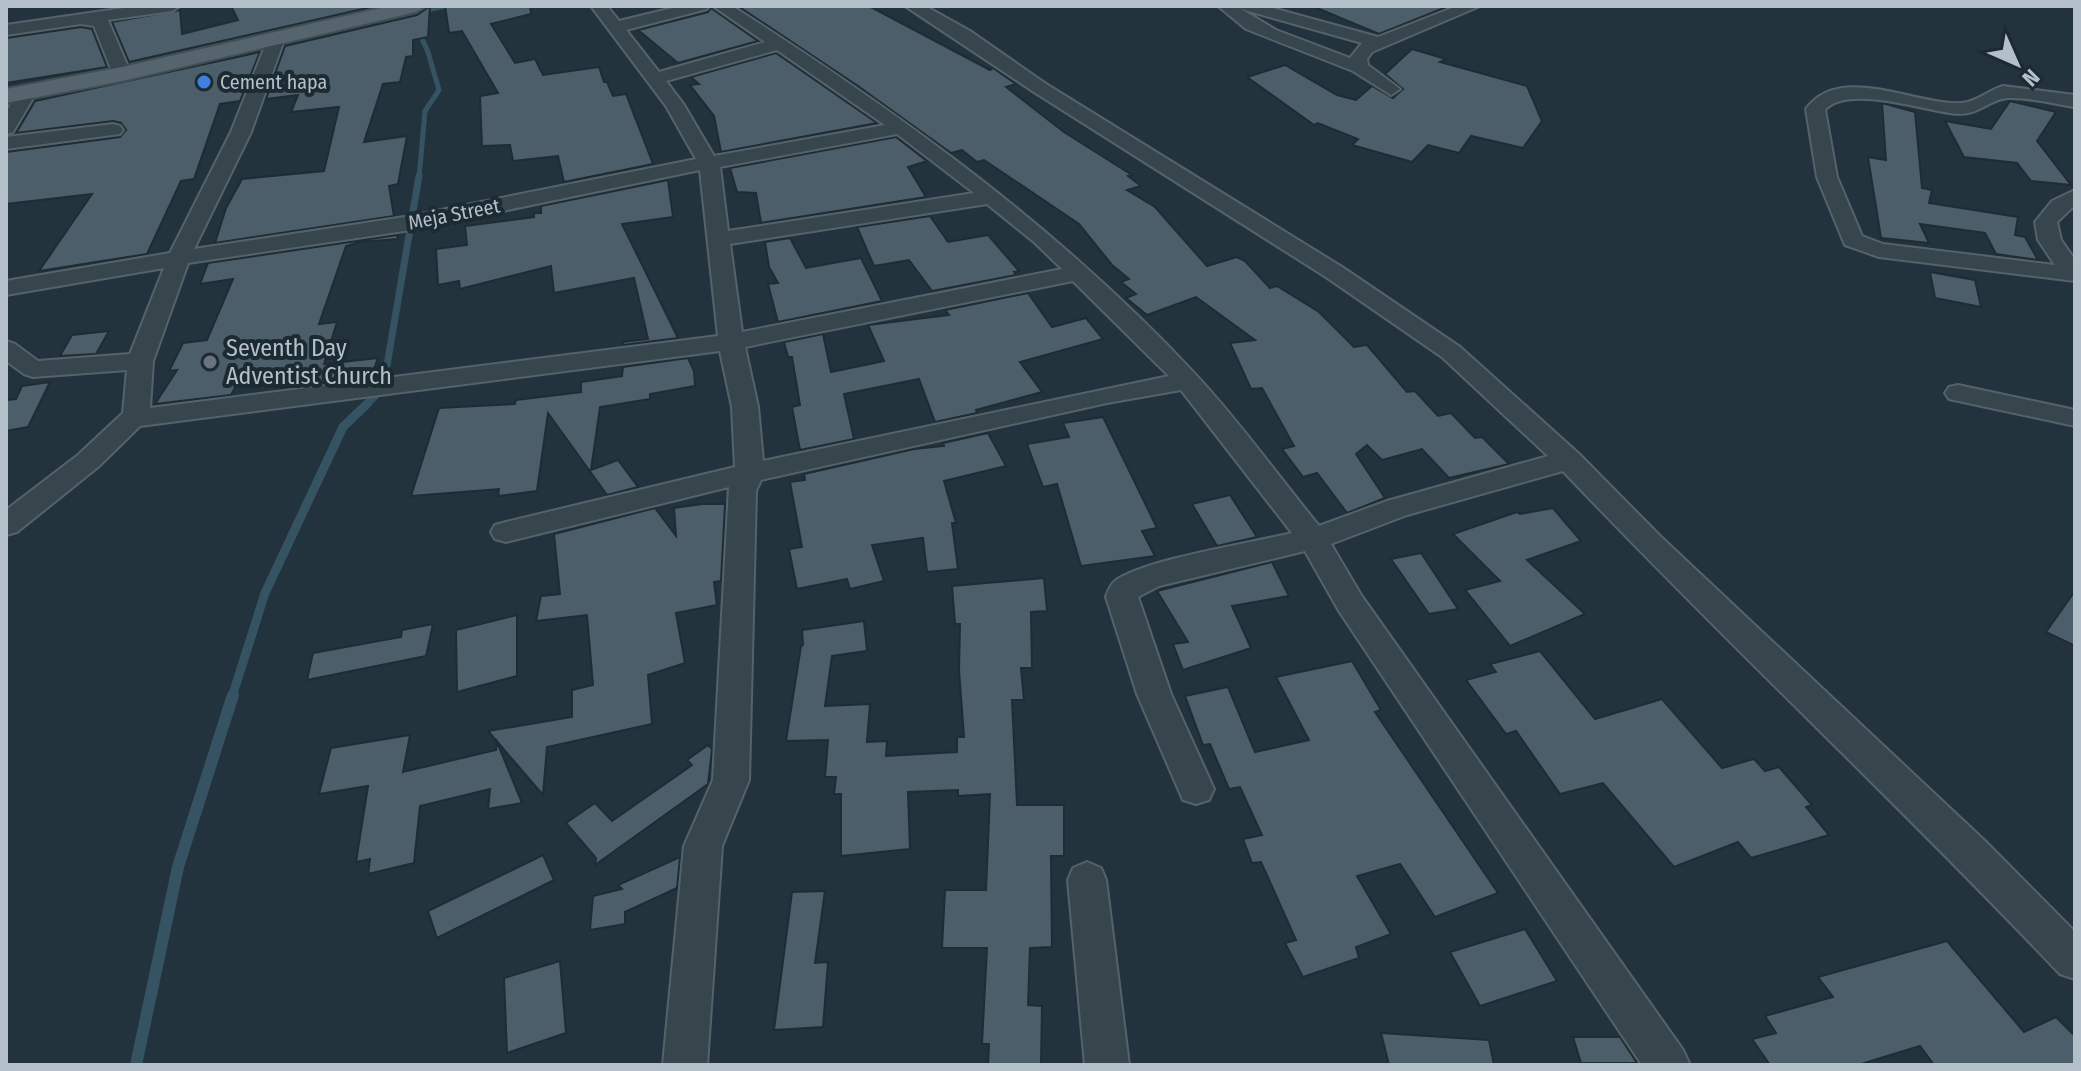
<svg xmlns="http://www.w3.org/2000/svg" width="2081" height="1071" font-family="'Fira Sans Condensed',sans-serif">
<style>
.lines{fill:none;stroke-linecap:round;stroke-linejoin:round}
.stream-far3{stroke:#365364;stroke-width:5}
.stream-far2{stroke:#365364;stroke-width:7}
.stream-far1{stroke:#365364;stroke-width:9}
.stream{stroke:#365364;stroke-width:12}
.building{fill:#4c5e69;stroke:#1e2c34;stroke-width:2}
.minor-casing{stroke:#55626b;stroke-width:4}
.major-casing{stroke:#404e56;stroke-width:4}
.minor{fill:#37454d;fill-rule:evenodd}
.major{fill:#55646d;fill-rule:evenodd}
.shop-dot{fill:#3f7fe0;stroke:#1c2a32;stroke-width:3}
.worship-dot{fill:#6b7280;stroke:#1c2a32;stroke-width:3}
.labels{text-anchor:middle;stroke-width:8;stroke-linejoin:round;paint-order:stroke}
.far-poi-label{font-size:20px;fill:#b3bfc9;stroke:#1c2a32;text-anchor:start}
.far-street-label{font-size:20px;fill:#b3bfc9;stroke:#1c2a32}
.poi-label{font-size:24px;fill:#b3bfc9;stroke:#1c2a32;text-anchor:start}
</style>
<rect width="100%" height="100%" fill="#23333d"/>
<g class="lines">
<g class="stream-far3">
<polyline points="411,14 428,52 439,90 425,111 419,178"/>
<polyline points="378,21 445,6"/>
</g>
<polyline class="stream-far2" points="366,405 383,389 419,176"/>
<polyline class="stream-far1" points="232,697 265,593 343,427 368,403"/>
<polyline class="stream" points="136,1065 178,867 233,695"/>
</g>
<g class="building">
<polygon points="231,6 376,6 129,62 112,22 180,10 182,34 238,20"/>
<polygon points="430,6 428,37 413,40 413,56 406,57 400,82 383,84 364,142 407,136 398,184 389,186 394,216 215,243 226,208 242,179 324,171 339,107 291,112 298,95 266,99 285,46 417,15"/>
<polygon points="445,6 530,6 531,14 491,24 515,63 535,59 543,75 599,67 604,82 607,82 613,96 626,94 653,164 564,182 558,156 513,161 510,145 482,146 480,96 498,93 462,31 449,33"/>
<polygon points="738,6 869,6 990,70 993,68 1016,84 1006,87 1064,132 1132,175 1128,176 1141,186 1127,190 1155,207 1207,266 1237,257 1245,261 1270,288 1277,286 1319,312 1354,347 1367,345 1407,392 1415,391 1438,416 1451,413 1475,438 1482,437 1509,464 1449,478 1422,449 1382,460 1367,445 1356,454 1385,498 1347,513 1317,473 1303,477 1282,449 1294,446 1262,388 1251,389 1230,343 1255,340 1196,297 1147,315 1126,298 1136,294 1121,282 1129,279 1112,265 1079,224 984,160 977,162 962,150 951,153 858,86"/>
<polygon points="1312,6 1449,6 1379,34"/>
<polygon points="711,8 758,41 678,63 638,30 708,12"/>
<polygon points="81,27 92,29 107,67 6,83 6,38"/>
<polygon points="1412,49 1446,59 1440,62 1527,86 1542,121 1523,148 1471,136 1459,153 1428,145 1412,162 1352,145 1358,139 1318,123 1314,125 1247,77 1285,65 1337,95 1356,100 1372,86 1393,98 1403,89 1385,74"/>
<polygon points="260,52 240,101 220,104 194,179 181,181 147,254 39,271 92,194 6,204 6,152 120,137 126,130 121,123 113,121 16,133 35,101"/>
<polygon points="776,53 877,123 721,152 714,116 690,85 699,84 691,77"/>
<polygon points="2010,101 2056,112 2037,141 2071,185 2031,181 2017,163 1964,157 1945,121 1991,129"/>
<polygon points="1882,103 1915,112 1922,188 1932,190 1929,203 2018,217 2015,235 2025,237 2038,260 1996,254 1985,233 1920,224 1929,243 1881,238 1868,157 1886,160"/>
<polygon points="896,137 927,161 908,167 926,197 761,223 756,193 737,192 730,168"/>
<polygon points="668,180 673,217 622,224 678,338 623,345 623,342 648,339 634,278 554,293 551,266 460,289 459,281 438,285 436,249 467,245 465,226 534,217 534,213 541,213 541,206"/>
<polygon points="930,216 948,242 988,235 1019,271 1014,272 1016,275 932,291 909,260 874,266 857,227"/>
<polygon points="397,235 398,239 360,242 346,246 319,324 337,322 324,364 378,358 371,377 280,389 282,383 236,386 231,395 155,404 177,370 169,371 183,343 207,340 233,279 200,284 208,263"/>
<polygon points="790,238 806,268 861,258 882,301 778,322 768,284 778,283 769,267 765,242"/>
<polygon points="1930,272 1975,280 1981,307 1935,298"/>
<polygon points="1028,293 1052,327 1086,318 1103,339 1020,362 1042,392 976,410 977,413 935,422 919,379 844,394 854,439 800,450 792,407 800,405 792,357 788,357 784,342 823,334 831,372 884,361 868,325 949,315 945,310"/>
<polygon points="109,331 96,354 60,356 72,335"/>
<polygon points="688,358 694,371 695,386 650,394 650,399 600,407 591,470 618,460 638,487 607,495 548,413 537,491 498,496 499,489 411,496 439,408 515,404 516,400 581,392 581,382 622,376 623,367"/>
<polygon points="50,382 28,427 6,431 6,400 16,399 22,386"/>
<polygon points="1103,417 1157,528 1142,531 1155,556 1081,566 1057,484 1043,487 1027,444 1069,437 1063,423"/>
<polygon points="988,433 1006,466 944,481 956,523 952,523 958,569 927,572 923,538 872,545 884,581 850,589 847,579 797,589 789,549 802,547 790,482 805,480 804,474 914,449 944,446 943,443"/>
<polygon points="1230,495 1257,537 1217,546 1192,504"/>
<polygon points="702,504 725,504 721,581 714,582 717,605 676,613 685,663 648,675 652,724 547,747 543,795 488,731 572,717 572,690 593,685 587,615 536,621 541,596 560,594 554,534 655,508 676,536 674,508"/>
<polygon points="1553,508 1581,541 1527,560 1585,614 1510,646 1465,590 1500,581 1453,534 1517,512 1520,514"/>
<polygon points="1421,553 1458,609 1429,614 1391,559"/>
<polygon points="1272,562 1289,596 1232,606 1251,648 1183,670 1173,644 1188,642 1157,591"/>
<polygon points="1044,578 1047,611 1031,612 1032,668 1021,668 1024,700 1012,700 1017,805 1064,805 1064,856 1051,856 1052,947 1030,948 1028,1005 1042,1006 1041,1065 988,1065 989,1044 982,1044 987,948 942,948 945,890 986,890 990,794 958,796 958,790 908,792 910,849 841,856 841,794 834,794 836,777 825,777 828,740 786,741 801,646 803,645 802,630 864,621 867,651 832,656 825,706 870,704 867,742 887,741 886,756 957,752 957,737 964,737 959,670 960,624 955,624 952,586"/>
<polygon points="2075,591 2075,646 2046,632"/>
<polygon points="517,615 517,676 457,692 456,630"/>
<polygon points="433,624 426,656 307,680 313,653 401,637 402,630"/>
<polygon points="1540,651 1595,719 1662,699 1722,768 1754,759 1765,771 1779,767 1812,805 1806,807 1829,835 1751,858 1738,842 1674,867 1603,783 1560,794 1516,731 1506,734 1466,680 1496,672 1490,664"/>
<polygon points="1352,661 1381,710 1375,712 1498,893 1435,917 1400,864 1357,876 1391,934 1356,947 1359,958 1303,977 1285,943 1296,940 1261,862 1252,863 1243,839 1262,835 1240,787 1229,789 1210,744 1203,745 1185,696 1228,687 1255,752 1309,740 1276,677"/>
<polygon points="410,735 403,772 496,750 497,742 522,803 488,809 490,789 420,806 414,863 368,874 370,859 356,862 368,786 319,794 331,748"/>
<polygon points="708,745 712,749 708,784 595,865 596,858 566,823 595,803 612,821 692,765 687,760"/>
<polygon points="543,855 554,880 437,938 428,911"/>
<polygon points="680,857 677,888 625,912 625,924 590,930 593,896 622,889 618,885"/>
<polygon points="825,891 815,963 828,962 823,1027 774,1030 792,892"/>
<polygon points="1525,929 1557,981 1480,1006 1450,952"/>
<polygon points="1947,941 2024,1032 2056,1017 2075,1036 2075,1065 1934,1065 1920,1046 1858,1065 1770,1065 1752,1039 1776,1033 1765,1016 1833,997 1818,977"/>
<polygon points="560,961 566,1033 507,1053 504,978"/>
<polygon points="1381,1033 1489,1040 1494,1065 1389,1065"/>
<polygon points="1573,1037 1620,1037 1637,1063 1581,1063"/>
</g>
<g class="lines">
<defs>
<g id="minor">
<polygon points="138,6 180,6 172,11 108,20 131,74 122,79 113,74 94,26 81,24 6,35 6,25"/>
<path d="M591 6H607L619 21 681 6H709L707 9 626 30 659 72 765 42 713 6H732C901 114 1059 228 1196 375 1240 422 1278 476 1319 526L1387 501 1548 456 1442 357 1326 277 1034 92 905 6H925L970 31 1046 84 1342 267 1460 347 1579 454 1661 537 1986 842 2075 932V979L2060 974C1898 803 1725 642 1563 471L1407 515 1331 544 1361 595 1683 1050 1690 1065H1642L1339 611 1305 551 1159 586 1138 597 1171 694 1214 789 1209 800 1196 804 1183 800 1137 694 1106 597C1108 591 1110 585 1115 581 1145 559 1251 543 1292 533L1181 390 1107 403 761 480 756 491 749 780 722 846 707 1065H663L684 846 713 780 729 487 506 542 495 539 491 532 495 525 506 522 735 467 732 407 720 351 140 426 98 467 17 532 6 535V510L78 455 123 413 127 370 33 377 24 374 6 361V341L15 344 38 361 130 354 164 268 6 295V281L170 253 231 132 269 36H281L284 40 251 132 194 249 411 216 696 159 666 106ZM777 50 885 125 714 156 684 105 666 81ZM897 134 974 193 728 231 720 167ZM700 170 718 336 150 408 153 361 188 263 411 230ZM987 204 1034 242 1062 269 742 332 730 244ZM1073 281 1169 376 763 461 758 407 745 347Z"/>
<polygon points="1218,6 1236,6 1276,30 1350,58 1362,43 1241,9 1239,6 1265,6 1378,37 1457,6 1480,6 1372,52 1367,59 1368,65 1400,89 1391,95 1353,71 1246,29"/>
<path d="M2003 86 2075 95V107C2054 104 2029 97 2008 98 1986 100 1979 118 1950 113 1920 109 1846 85 1825 110L1837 177 1862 236 1883 244 2055 265 2038 240 2035 222 2052 201 2075 190V205L2057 222 2061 240 2075 260V281L1879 257 1845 245 1817 177 1806 109C1840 62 1916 106 1962 103 1976 102 1989 90 2003 86Z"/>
<polygon points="27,87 36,93 13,132 6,134 6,112 20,89"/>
<polygon points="113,124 120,126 123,130 120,134 6,149 6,137"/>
<polygon points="1958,385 2075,410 2075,426 1949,399 1945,393 1949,387"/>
<polygon points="1087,862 1101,868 1106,880 1129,1065 1085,1065 1068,880 1073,868"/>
</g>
<polygon id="major" points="389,6 426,6 416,12 122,81 6,103 6,89 122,67"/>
</defs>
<use href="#minor" class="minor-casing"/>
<use href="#major" class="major-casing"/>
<use href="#minor" class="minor"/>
<use href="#major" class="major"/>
</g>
<circle class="shop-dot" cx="204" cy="82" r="8"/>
<circle class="worship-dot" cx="210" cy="362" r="8"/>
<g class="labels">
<g class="far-poi-label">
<text x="220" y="89">Cement hapa</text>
</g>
<g class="far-street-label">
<text transform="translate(454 214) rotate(-11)" y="7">Meja Street</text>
</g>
<g class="poi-label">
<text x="226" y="356">Seventh Day<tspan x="226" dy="28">Adventist Church</tspan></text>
</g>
</g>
<rect width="2081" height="1071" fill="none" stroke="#b3bfc9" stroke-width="16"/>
<g transform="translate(2017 64) rotate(135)" stroke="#1c2a32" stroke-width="6" paint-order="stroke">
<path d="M0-6L14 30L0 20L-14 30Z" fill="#b3bfc9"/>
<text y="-12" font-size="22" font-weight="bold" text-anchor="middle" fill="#b3bfc9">N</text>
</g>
</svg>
